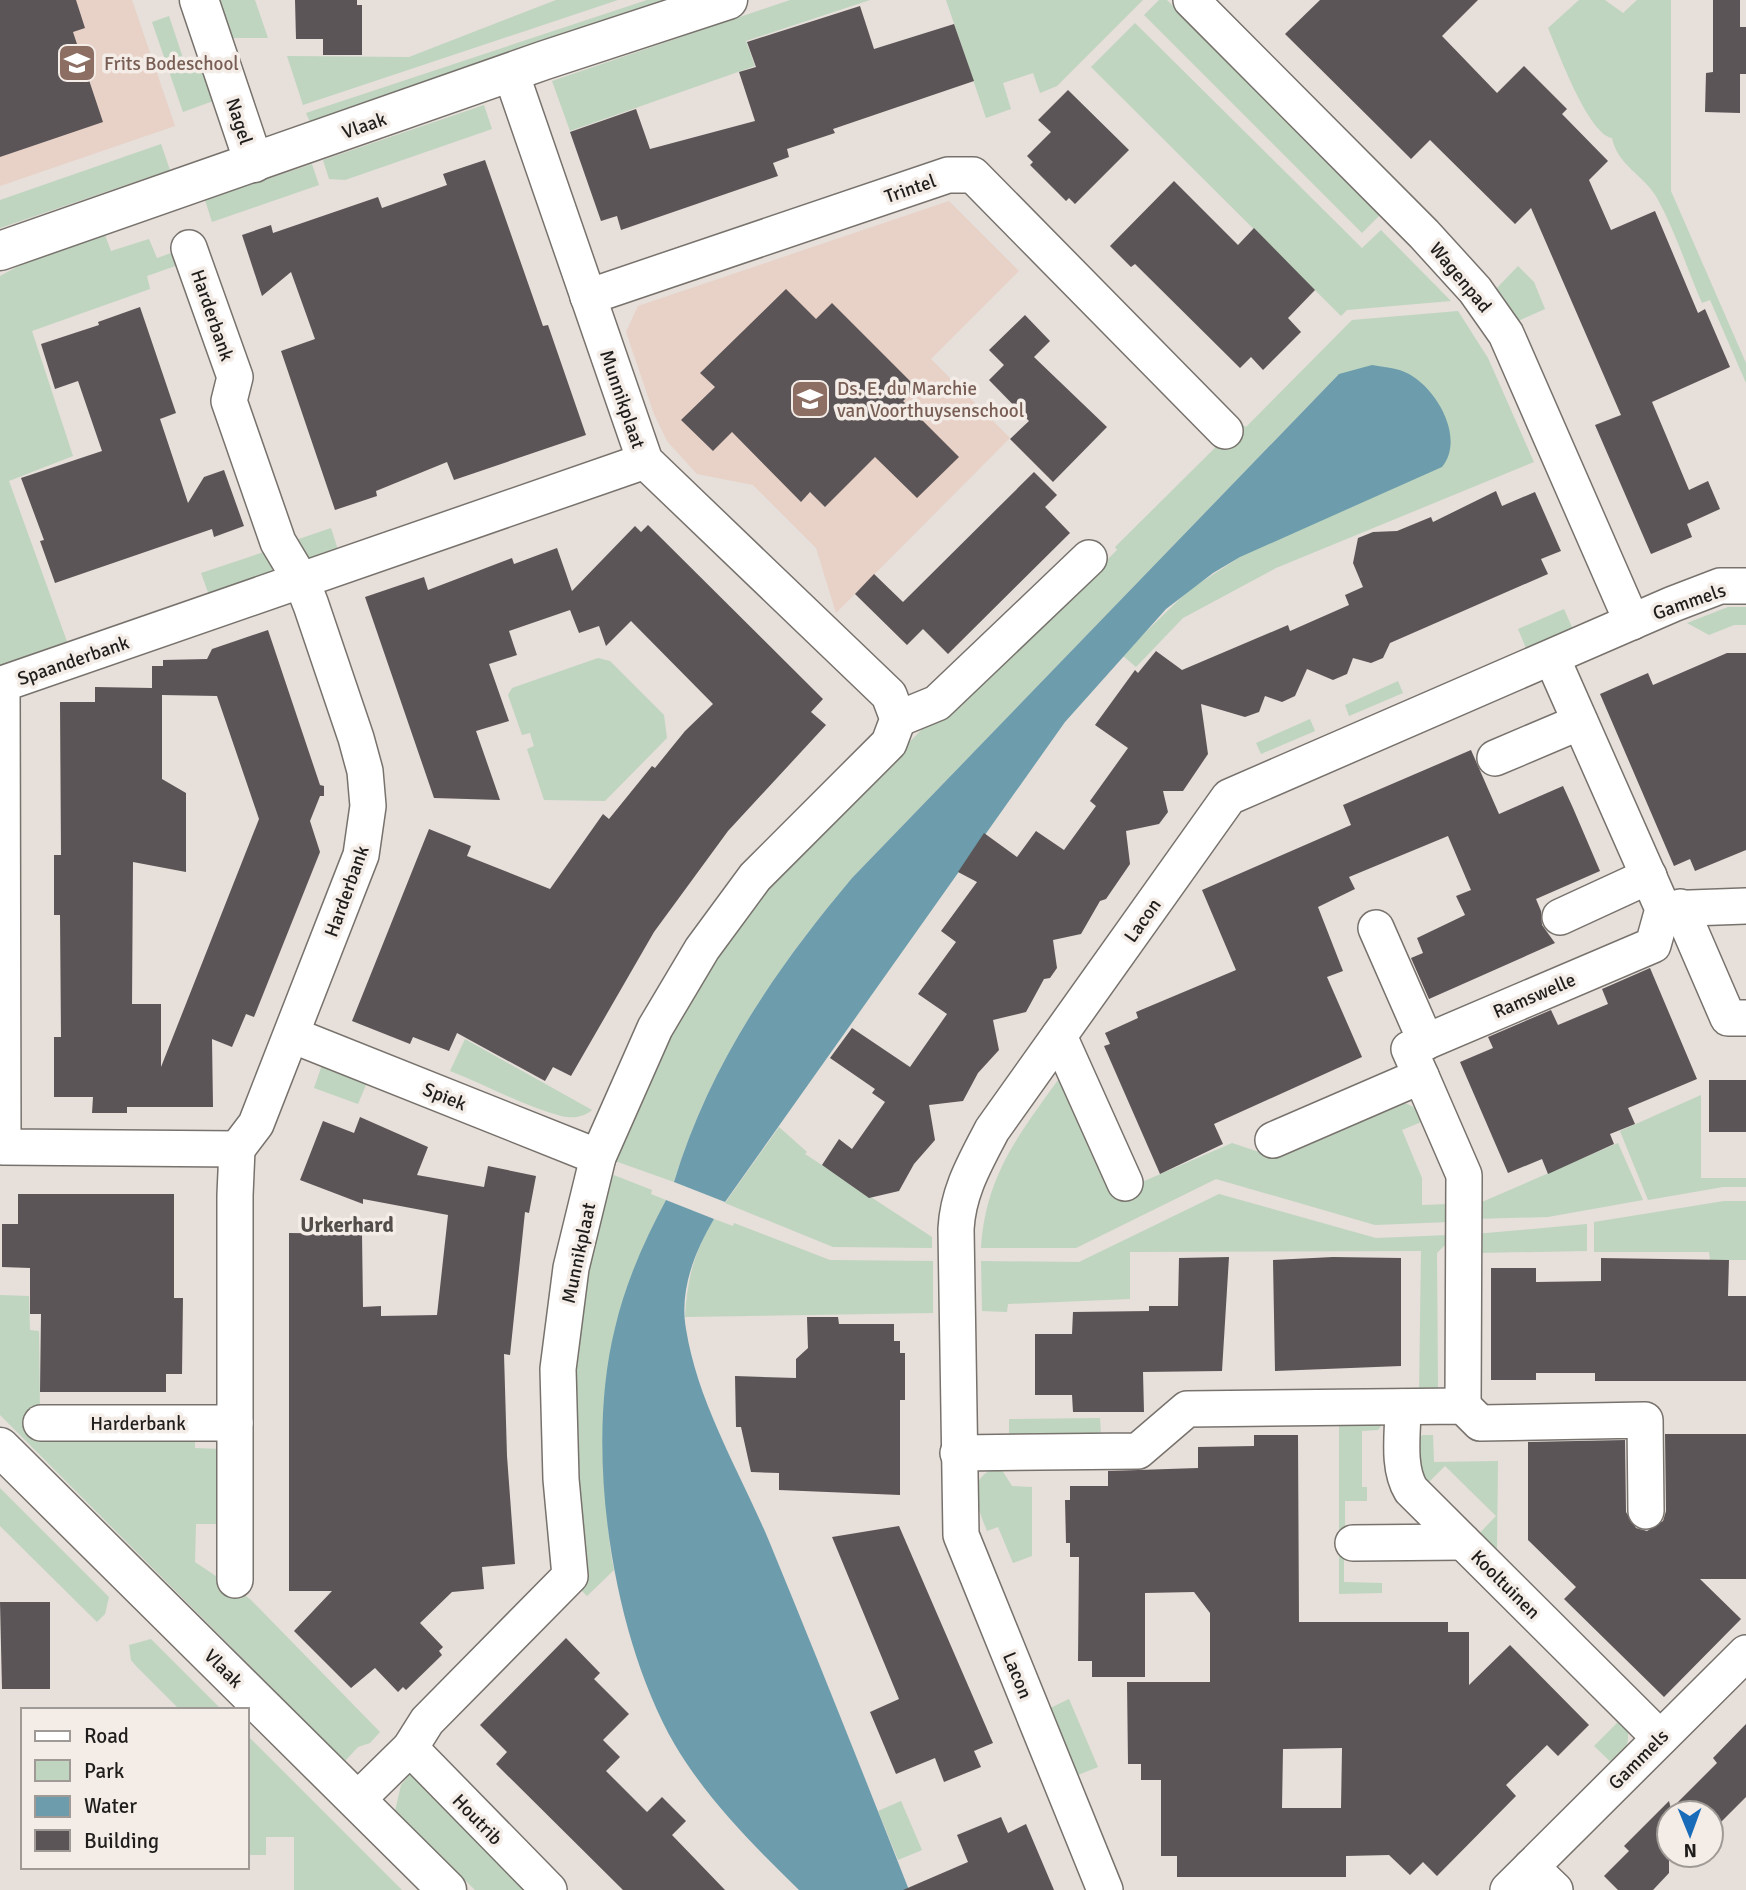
<svg xmlns="http://www.w3.org/2000/svg" width="1746" height="1890" font-family="Signika,sans-serif">
<style>
.education{fill:#e8d1c7}
.green{fill:#bfd5c0}
.water{fill:#6d9dac}
.building{fill:#5c5557;fill-rule:evenodd}
.lines{fill:none;stroke-linecap:round;stroke-linejoin:round}
.street-casing{stroke:#78726d;stroke-width:38}
.secondary-casing{stroke:#78726d;stroke-width:41}
.street{stroke:#fff;stroke-width:35}
.secondary{stroke:#fff;stroke-width:38}
.labels{text-anchor:middle;stroke-width:7;stroke-linejoin:round;paint-order:stroke}
.education-label{font-size:19px;fill:#785e54;stroke:#f3ece7;text-anchor:start}
.street-label{font-size:19px;fill:#201e1c;stroke:#f3ece7}
.neighbourhood-label{font-size:21px;font-weight:bold;fill:#544e4a;stroke:#f3ece7}
</style>
<rect width="100%" height="100%" fill="#e6dfda"/>
<g class="education">
<polygon points="0,0 132,0 175,126 0,186"/>
<polygon points="949,201 1019,271 931,359 1010,438 836,613 816,548 753,485 697,474 667,441 654,414 626,332 638,306"/>
</g>
<g class="green">
<polygon points="219,0 255,0 268,38 232,38"/>
<polygon points="556,0 618,0 303,105 287,56 409,57"/>
<polygon points="647,0 667,0 310,122 306,113"/>
<polygon points="790,0 870,0 746,41 755,66 570,131 552,81"/>
<polygon points="946,0 1143,0 1057,86 1040,93 1033,73 1003,83 1011,109 986,118"/>
<polygon points="1159,0 1167,0 1381,214 1362,233 1144,15"/>
<path d="M1579 0H1605L1623 13 1637 0H1671V191L1746 363V383L1710 300 1702 303C1687 269 1675 230 1657 198 1644 175 1618 166 1612 138 1588 134 1558 51 1548 28Z"/>
<polygon points="169,16 184,61 202,67 216,100 183,112 152,22"/>
<polygon points="1135,23 1362,248 1381,230 1451,301 1347,310 1341,316 1091,67"/>
<polygon points="484,105 492,129 345,180 329,179 323,160"/>
<polygon points="161,144 170,170 0,228 0,200"/>
<polygon points="312,164 319,185 212,222 205,200"/>
<polygon points="105,235 111,251 149,239 157,258 177,251 181,264 147,276 150,289 32,331 73,456 9,481 69,647 0,670 0,276 28,261"/>
<polygon points="1518,266 1534,282 1545,309 1518,321 1496,289"/>
<path d="M1458 311 1488 358 1534 462 1276 568 1183 618 1136 667 1122 655 1189 590 1240 557 1339 374 852 878C774 971 709 1066 674 1182L615 1161 677 1021 716 957 768 888 928 723 958 709 1117 550 1115 547 1240 423 1246 427 1352 320Z"/>
<polygon points="331,528 339,553 308,563 293,541"/>
<polygon points="270,550 273,562 271,576 210,598 201,573"/>
<polygon points="1728,607 1746,607 1746,625 1734,625 1709,635 1687,623"/>
<polygon points="1564,609 1575,634 1528,653 1518,629"/>
<polygon points="598,658 610,661 664,715 667,738 605,801 544,800 527,749 534,746 530,733 522,735 508,695 512,688"/>
<polygon points="1398,681 1403,693 1349,716 1345,705"/>
<polygon points="1310,719 1315,731 1261,754 1256,743"/>
<path d="M465 1039 592 1110C584 1117 572 1119 561 1116 524 1106 486 1085 450 1071Z"/>
<polygon points="323,1062 368,1080 358,1104 314,1088"/>
<path d="M1065 1070 1135 1185 1232 1143 1271 1156 1393 1102C1409 1102 1416 1107 1426 1120L1402 1130 1422 1178V1205L1449 1204V1222L1375 1225 1216 1179 1076 1248H981C986 1171 1023 1130 1065 1070Z"/>
<polygon points="1701,1095 1701,1178 1746,1178 1746,1187 1723,1187 1648,1200 1620,1131"/>
<polygon points="779,1127 807,1152 805,1154 932,1237 932,1248 833,1247 725,1203"/>
<polygon points="1618,1143 1643,1200 1548,1217 1475,1219 1475,1205"/>
<path d="M611 1174 652 1190 651 1194 666 1200C615 1294 600 1379 606 1484 607 1513 608 1543 614 1570L587 1596 579 1588C577 1533 572 1477 572 1422 572 1338 590 1255 611 1174Z"/>
<polygon points="1219,1194 1376,1238 1449,1235 1449,1241 1437,1253 1438,1389 1419,1395 1421,1251 1130,1252 1130,1299 1008,1304 1007,1312 982,1311 981,1261 1079,1262"/>
<polygon points="1724,1201 1746,1201 1746,1260 1710,1260 1709,1252 1594,1252 1594,1222"/>
<path d="M714 1219 733 1226 734 1223 830 1260 933 1261V1313L685 1317C687 1280 694 1251 714 1219Z"/>
<polygon points="1587,1224 1587,1251 1475,1253 1475,1234"/>
<polygon points="0,1295 29,1296 30,1330 39,1331 40,1414 195,1430 195,1448 221,1449 221,1524 196,1524 195,1562 250,1599 380,1732 370,1743 358,1747 345,1761 0,1415"/>
<polygon points="1100,1418 1101,1435 1009,1436 1009,1419"/>
<polygon points="1339,1421 1374,1423 1381,1426 1378,1430 1362,1431 1362,1487 1367,1487 1367,1501 1345,1501 1345,1539 1339,1539"/>
<polygon points="1423,1435 1433,1435 1434,1462 1498,1461 1497,1548 1494,1550 1477,1536 1496,1516 1445,1466 1425,1486 1417,1462 1419,1437"/>
<path d="M1000 1467 1012 1486 1032 1487V1556L1013 1563 998 1527 987 1531C977 1506 964 1476 1000 1467Z"/>
<polygon points="0,1488 109,1597 105,1614 97,1622 0,1526"/>
<polygon points="1339,1549 1344,1549 1344,1582 1382,1583 1382,1593 1339,1594"/>
<polygon points="151,1639 222,1710 180,1710 136,1666 131,1660 129,1645"/>
<polygon points="1069,1699 1098,1767 1073,1777 1046,1710"/>
<path d="M1622 1718C1634 1739 1627 1747 1614 1765L1594 1746Z"/>
<polygon points="247,1735 402,1890 294,1890 294,1837 266,1837 266,1855 247,1855"/>
<polygon points="411,1773 529,1890 475,1890 395,1811 401,1785"/>
<polygon points="901,1801 922,1850 898,1860 878,1811"/>
</g>
<g class="water">
<path d="M1372 365C1384 367 1398 368 1409 374 1438 390 1465 439 1442 467L1240 557 1213 573 1166 609 1065 722 725 1202 674 1182C709 1066 774 971 852 878L1339 374Z"/>
<path d="M666 1200 714 1219C695 1251 679 1290 686 1329 698 1404 740 1472 769 1541 817 1657 863 1773 909 1890H799C754 1846 707 1799 675 1745 612 1636 584 1451 615 1328 625 1284 645 1239 666 1200Z"/>
</g>
<g class="building">
<polygon points="0,0 76,0 85,28 73,32 103,122 0,157"/>
<polygon points="295,0 357,0 357,5 362,5 362,55 323,55 323,39 296,39"/>
<polygon points="1320,0 1478,0 1442,36 1497,93 1524,66 1567,109 1562,114 1608,161 1589,180 1611,230 1655,211 1698,313 1705,309 1730,367 1652,402 1689,490 1708,481 1720,509 1687,524 1692,537 1651,554 1595,425 1621,415 1531,208 1515,224 1430,140 1411,159 1390,138 1285,34"/>
<polygon points="1713,0 1740,0 1740,27 1746,27 1746,74 1740,74 1740,113 1705,112 1706,73 1713,72"/>
<polygon points="860,6 874,49 954,24 974,81 833,129 835,133 787,149 789,157 773,163 778,176 621,230 617,216 601,221 570,132 636,109 650,149 755,121 739,72 756,67 747,42"/>
<polygon points="1068,90 1129,150 1075,204 1069,198 1066,201 1030,165 1033,162 1027,156 1051,132 1038,120"/>
<polygon points="485,160 543,326 548,325 586,435 454,480 447,462 376,491 377,496 335,510 281,351 315,339 291,272 262,296 242,235 271,225 273,233 378,197 382,208 447,185 443,174"/>
<polygon points="1174,181 1238,245 1254,228 1315,290 1288,318 1301,332 1263,370 1251,357 1240,368 1135,264 1131,267 1110,246"/>
<polygon points="786,289 816,319 832,303 917,388 903,401 959,457 917,498 875,457 825,507 810,492 801,502 732,432 713,451 681,420 715,387 700,373"/>
<polygon points="140,307 176,413 160,419 188,503 204,477 224,470 244,526 214,537 212,529 55,583 40,541 44,540 21,478 102,451 78,381 55,389 41,344 99,325 98,322"/>
<polygon points="1025,315 1050,341 1034,357 1107,427 1053,482 1010,439 1029,421 989,380 1004,365 989,350"/>
<polygon points="1034,472 1057,495 1045,507 1070,533 948,654 923,629 907,645 855,594 874,574 903,602"/>
<polygon points="1496,491 1502,506 1535,492 1561,551 1541,559 1548,574 1390,643 1383,658 1371,663 1353,658 1347,674 1333,680 1307,669 1295,696 1282,702 1265,696 1259,712 1245,717 1201,704 1208,754 1183,791 1163,791 1168,812 1159,824 1126,831 1130,864 1106,899 1100,901 1081,934 1053,940 1057,968 1050,978 1044,979 1026,1012 993,1020 999,1050 978,1073 963,1101 929,1105 935,1140 914,1164 899,1191 869,1198 822,1165 839,1139 852,1149 885,1102 872,1093 875,1089 830,1058 852,1028 910,1067 947,1014 918,994 956,942 941,931 977,882 958,872 984,833 1017,857 1036,831 1064,850 1096,806 1090,801 1128,748 1095,725 1135,670 1138,673 1156,651 1182,670 1288,625 1290,631 1349,605 1345,595 1363,587 1353,563 1358,538 1373,532 1397,531 1431,517 1433,522"/>
<polygon points="648,525 823,699 811,712 826,725 728,831 654,932 571,1076 553,1067 545,1081 457,1033 449,1051 413,1037 410,1044 352,1021 429,829 471,846 467,856 550,889 603,814 609,819 652,766 655,768 685,731 713,704 631,621 606,646 599,626 579,633 570,610 509,631 517,655 489,664 509,721 476,731 500,800 434,798 365,597 424,577 428,590 512,558 514,564 557,548 572,591 635,526 641,532"/>
<path d="M268 630 320 785 324 786V796H320L310 821 320 852 254 1017 246 1014 232 1047 212 1039 213 1107H127V1113H92L93 1097H54V1037H61L60 915H54V855H61L60 702H95V687L152 688V666H163V660L207 659 212 649ZM162 695 217 696 259 819 161 1067V1004H132L133 862 186 872V793L162 779Z"/>
<polygon points="1727,653 1746,653 1746,850 1695,871 1690,859 1674,866 1600,694 1648,673 1653,685"/>
<polygon points="1471,750 1499,814 1563,786 1573,808 1600,871 1536,899 1541,911 1542,925 1555,943 1429,999 1411,958 1423,953 1417,938 1465,915 1456,896 1471,890 1448,836 1349,877 1355,889 1318,907 1343,971 1327,977 1362,1057 1214,1124 1223,1144 1160,1174 1104,1046 1110,1044 1105,1033 1138,1018 1136,1012 1236,970 1202,890 1351,825 1343,805"/>
<polygon points="1650,968 1697,1079 1628,1108 1635,1124 1610,1134 1614,1144 1548,1174 1542,1159 1508,1173 1460,1062 1493,1048 1488,1037 1551,1010 1558,1025 1608,1004 1602,989"/>
<rect x="1709" y="1080" width="37" height="52"/>
<polygon points="360,1117 428,1147 417,1175 484,1187 488,1166 536,1176 529,1213 525,1212 510,1355 504,1354 507,1456 515,1564 482,1567 484,1589 452,1592 420,1623 443,1647 439,1651 442,1655 406,1690 403,1687 398,1692 375,1668 351,1688 294,1631 332,1591 289,1591 289,1233 362,1234 363,1307 381,1306 381,1316 437,1315 448,1215 363,1199 363,1204 300,1180 323,1121 354,1133"/>
<polygon points="18,1194 174,1194 174,1298 183,1298 182,1374 166,1374 166,1392 40,1392 41,1314 30,1314 30,1268 2,1267 2,1224 18,1224"/>
<polygon points="1229,1257 1222,1371 1143,1372 1144,1412 1073,1412 1072,1395 1035,1395 1035,1334 1072,1334 1073,1312 1149,1311 1149,1306 1178,1306 1179,1258"/>
<polygon points="1333,1257 1401,1258 1401,1366 1275,1371 1273,1260"/>
<polygon points="1601,1258 1729,1260 1728,1296 1746,1296 1746,1381 1595,1381 1595,1373 1536,1373 1536,1380 1491,1380 1491,1268 1536,1268 1536,1282 1601,1281"/>
<polygon points="807,1317 838,1317 839,1324 894,1324 894,1341 900,1341 900,1353 905,1353 905,1400 900,1400 900,1495 779,1490 779,1473 751,1472 741,1427 736,1427 735,1376 796,1378 796,1359 808,1348"/>
<polygon points="1665,1434 1746,1434 1746,1579 1700,1579 1741,1619 1664,1697 1564,1599 1576,1587 1528,1540 1528,1442 1625,1440 1626,1512 1636,1528 1647,1531 1663,1521 1666,1511"/>
<path d="M1254 1435H1298L1299 1622H1448V1632H1469V1685L1510 1645 1589 1725 1558 1756 1547 1745 1506 1785 1516 1796 1437 1876 1423 1862 1410 1875 1389 1855 1346 1856V1877H1177V1856H1161V1780H1141V1764H1128L1127 1682H1210V1613L1194 1592 1145 1593V1677H1092V1661H1078L1079 1557H1070V1543H1066L1065 1500H1070V1486H1108V1471L1198 1468V1447L1254 1446ZM1342 1748 1341 1808H1282L1283 1749Z"/>
<polygon points="899,1526 993,1743 974,1751 981,1767 944,1782 935,1758 896,1774 870,1712 899,1699 832,1537"/>
<polygon points="0,1602 50,1602 50,1689 2,1689"/>
<polygon points="566,1638 600,1673 594,1679 629,1714 603,1740 620,1757 606,1771 647,1812 662,1797 686,1821 672,1835 725,1890 623,1890 496,1764 507,1752 480,1725"/>
<polygon points="1746,1724 1746,1797 1711,1832 1711,1813 1669,1813 1669,1873 1653,1890 1618,1890 1604,1876 1629,1851 1624,1846 1669,1801 1671,1809 1717,1763 1713,1758"/>
<polygon points="1001,1817 1008,1833 1026,1824 1054,1890 903,1890 968,1862 957,1835"/>
</g>
<g class="lines">
<defs>
<g id="street">
<polyline points="1191,0 1424,234 1475,290 1506,334 1632,622"/>
<polyline points="189,248 235,377 229,401 278,542 302,582 311,605 356,738 365,771 368,806 361,855 256,1124 237,1149 235,1195 235,1580"/>
<polyline points="588,297 948,175 973,175 1225,431"/>
<polyline points="898,719 937,703 1089,558"/>
<polyline points="1495,758 1580,722"/>
<polyline points="1680,907 1728,1018 1746,1018"/>
<polyline points="1663,909 1746,906"/>
<polyline points="1560,917 1649,876"/>
<polyline points="1376,928 1426,1042"/>
<polyline points="292,1035 598,1157"/>
<polyline points="1059,1036 1125,1183"/>
<polyline points="1421,1076 1464,1175 1463,1406"/>
<polyline points="1273,1140 1421,1076 1409,1049 1653,945 1663,909 1552,658"/>
<polyline points="237,1149 3,1147 2,684 645,461"/>
<path d="M1403 1407C1403 1433 1397 1467 1411 1490L1660 1738"/>
<polyline points="41,1423 235,1423"/>
<polyline points="958,1453 1138,1451 1187,1409 1463,1406 1480,1423 1645,1420 1646,1511"/>
<polyline points="1353,1543 1463,1542"/>
<polyline points="410,1748 549,1890"/>
<polyline points="357,1800 410,1748 427,1721 570,1576 561,1479 558,1369 571,1268 598,1157 655,1028 702,949 755,877 889,743 898,719 889,695 645,461 511,73"/>
<polyline points="1531,1867 1555,1890"/>
<path d="M1105 1890 961 1535 956 1229C958 1191 975 1163 992 1130L1229 797 1673 604 1720 586H1746"/>
<polyline points="1508,1890 1746,1653"/>
</g>
<g id="secondary">
<polyline points="199,0 254,163"/>
<polyline points="0,251 545,60 728,0"/>
<polyline points="0,1447 447,1890"/>
</g>
</defs>
<use href="#street" class="street-casing"/>
<use href="#secondary" class="secondary-casing"/>
<use href="#street" class="street"/>
<use href="#secondary" class="secondary"/>
</g>
<defs>
<symbol id="school-square" viewBox="-11 -11 22 22"><rect x="-9" y="-9" width="18" height="18" rx="4" fill="#8d6e63" stroke="#f3ece7"/><path d="M0-5L7-2L0 1L-7-2ZM-4 1L0 2.5L4 1V4Q0 6-4 4Z" fill="#fff"/></symbol>
</defs>
<g fill-rule="evenodd">
<use href="#school-square" x="55" y="41" width="44" height="44"/>
<use href="#school-square" x="788" y="377" width="44" height="44"/>
</g>
<g class="labels">
<g class="education-label">
<text x="104" y="70">Frits Bodeschool</text>
<text x="837" y="395">Ds. E. du Marchie<tspan x="837" dy="22">van Voorthuysenschool</tspan></text>
</g>
<g class="street-label">
<text transform="translate(240 121) rotate(72)" y="7">Nagel</text>
<text transform="translate(364 125) rotate(-19)" y="7">Vlaak</text>
<text transform="translate(910 188) rotate(-19)" y="7">Trintel</text>
<text transform="translate(1461 277) rotate(50)" y="7">Wagenpad</text>
<text transform="translate(213 315) rotate(71)" y="7">Harderbank</text>
<text transform="translate(623 399) rotate(71)" y="7">Munnikplaat</text>
<text transform="translate(1689 601) rotate(-19)" y="7">Gammels</text>
<text transform="translate(73 660) rotate(-19)" y="7">Spaanderbank</text>
<text transform="translate(346 891) rotate(-70)" y="7">Harderbank</text>
<text transform="translate(1142 920) rotate(-55)" y="7">Lacon</text>
<text transform="translate(1534 995) rotate(-23)" y="7">Ramswelle</text>
<text transform="translate(445 1096) rotate(22)" y="7">Spiek</text>
<text transform="translate(578 1253) rotate(-78)" y="7">Munnikplaat</text>
<text x="138" y="1430">Harderbank</text>
<text transform="translate(1506 1584) rotate(45)" y="7">Kooltuinen</text>
<text transform="translate(224 1668) rotate(45)" y="7">Vlaak</text>
<text transform="translate(1018 1675) rotate(68)" y="7">Lacon</text>
<text transform="translate(1638 1759) rotate(-45)" y="7">Gammels</text>
<text transform="translate(478 1819) rotate(46)" y="7">Houtrib</text>
</g>
<g class="neighbourhood-label">
<text x="347" y="1232">Urkerhard</text>
</g>
</g>
<rect x="21" y="1708" width="228" height="161" fill="#f3ece7" stroke="#9f9a96" stroke-width="2"/>
<rect x="35" y="1731" width="35" height="10" fill="#ffffff" stroke="#9f9a96" stroke-width="2"/>
<text x="84" y="1743" font-size="21" fill="#201e1c">Road</text>
<rect x="35" y="1760" width="35" height="21" fill="#bfd5c0" stroke="#9f9a96" stroke-width="2"/>
<text x="84" y="1778" font-size="21" fill="#201e1c">Park</text>
<rect x="35" y="1796" width="35" height="21" fill="#6d9dac" stroke="#9f9a96" stroke-width="2"/>
<text x="84" y="1813" font-size="21" fill="#201e1c">Water</text>
<rect x="35" y="1830" width="35" height="21" fill="#5c5557" stroke="#9f9a96" stroke-width="2"/>
<text x="84" y="1848" font-size="21" fill="#201e1c">Building</text>
<g transform="translate(1690 1834) rotate(179)"><circle r="33" fill="#f3ece7" stroke="#9f9a96" stroke-width="2"/>
<path d="M0-5L12 26L0 18L-12 26Z" fill="#176bb9"/>
<text y="-10" font-size="19" font-weight="bold" text-anchor="middle" fill="#201e1c">N</text>
</g>
</svg>
